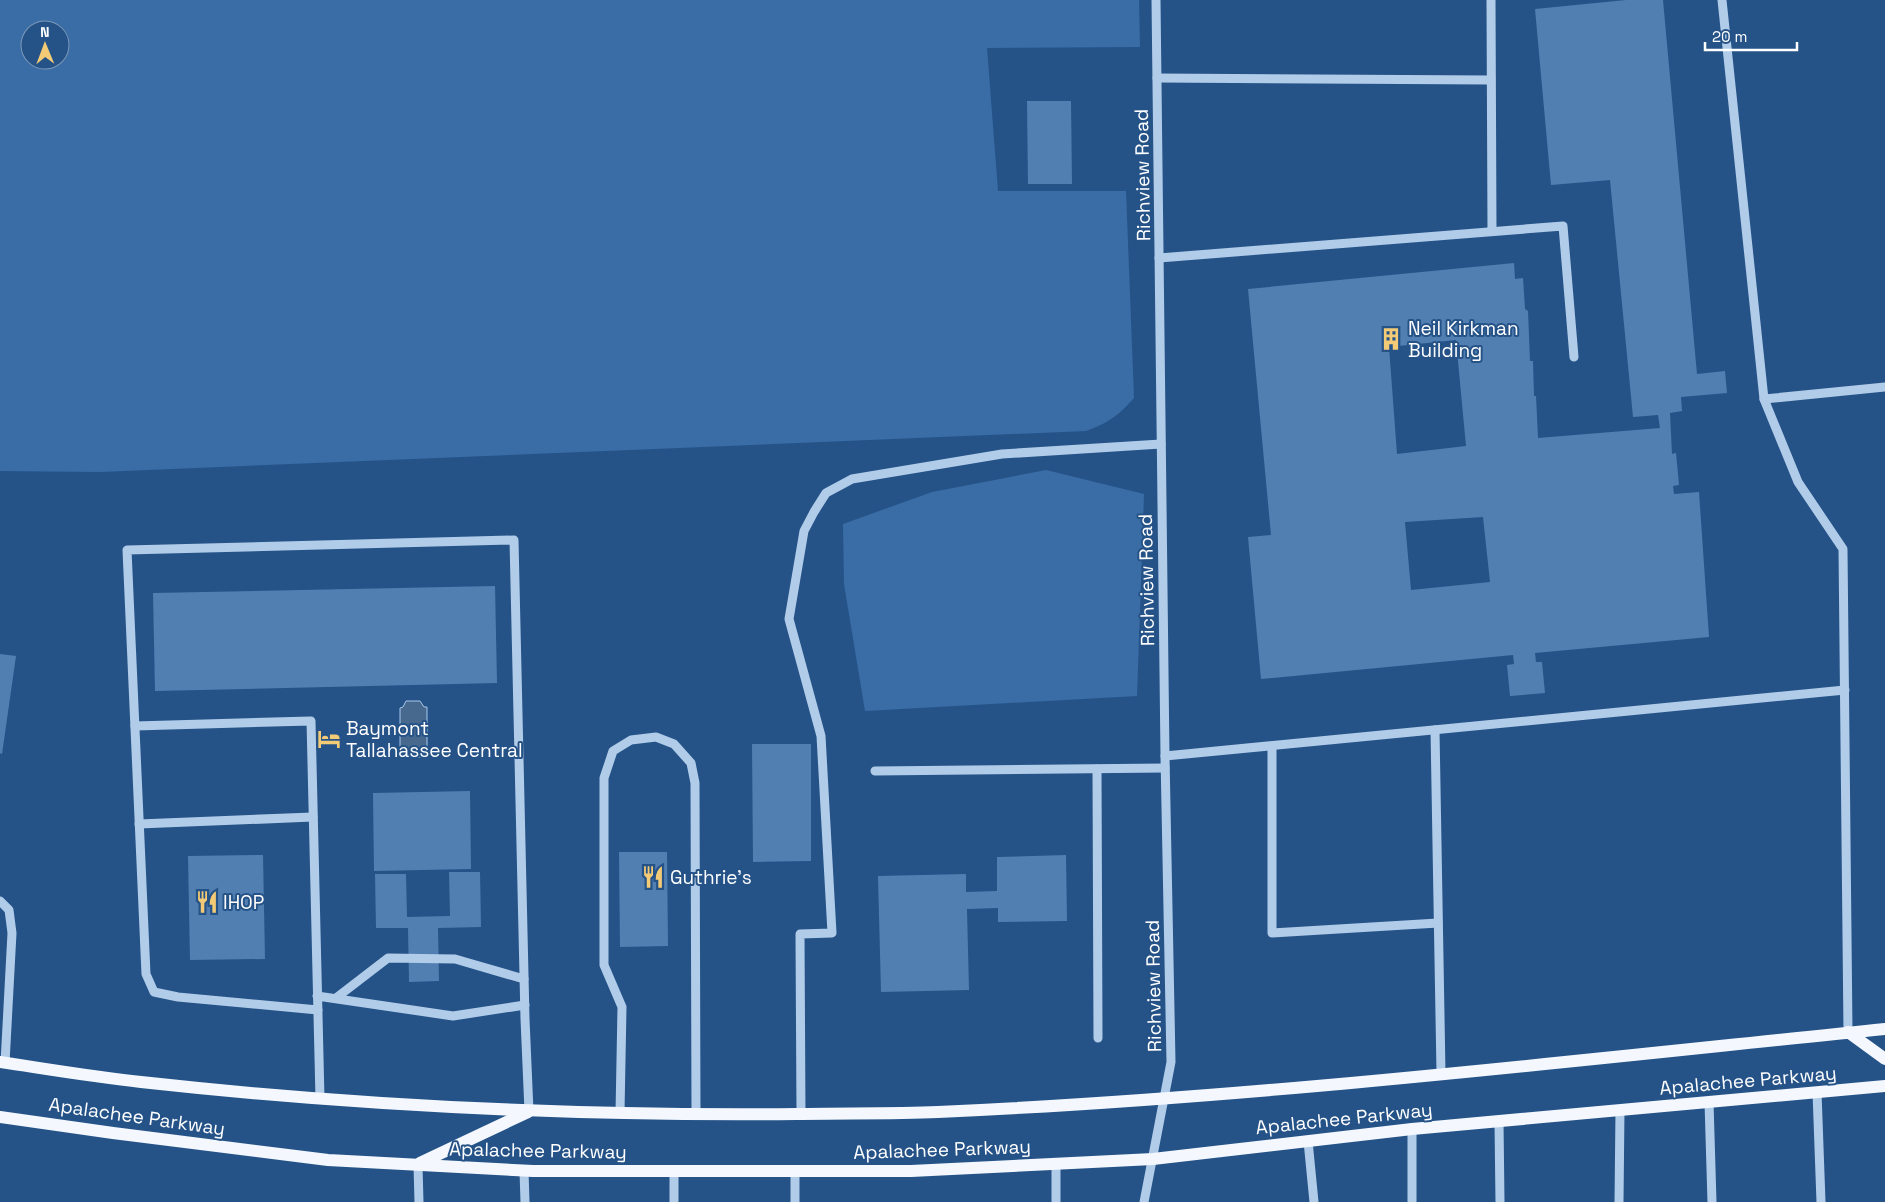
<svg xmlns="http://www.w3.org/2000/svg" width="1885" height="1202" font-family="'Space Grotesk',sans-serif">
<style>
.green{fill:#3a6da5;fill-rule:evenodd}
.water{fill:#48698e;stroke:#a6c7ea}
.building{fill:#527fb2;fill-rule:evenodd}
.lines{fill:none;stroke-linecap:round;stroke-linejoin:round}
.minor{stroke:#b1cce9;stroke-width:9}
.major{stroke:#f4f8fe;stroke-width:12}
.labels{text-anchor:middle;stroke-width:4;stroke-linejoin:round;paint-order:stroke}
.street-label{font-size:19px;fill:#fff;stroke:#255388}
.poi-label{font-size:19px;fill:#fff;stroke:#255388;text-anchor:start}
</style>
<rect width="100%" height="100%" fill="#255388"/>
<g class="green">
<path d="M0 0H1139L1140 47 987 48 998 191H1126L1134 398C1118 416 1108 423 1086 431L100 472 0 471ZM30 30H60V60H30Z"/>
<polygon points="1046,470 1144,494 1137,696 865,711 844,584 843,524 932,492"/>
</g>
<polygon class="water" points="406,701 420,701 424,707 427,707 427,750 424,750 421,757 407,757 403,751 400,751 400,708 403,707"/>
<g class="building">
<path d="M1626 0H1663L1697 374 1725 371 1727 393 1681 397 1682 411 1670 413 1672 454 1676 453 1679 485 1673 486 1674 494 1699 492 1709 637 1535 653 1536 662H1542L1545 693 1510 696 1507 665 1514 664 1513 655 1261 679 1248 537 1271 535 1248 289 1514 263 1515 279 1523 278 1525 309 1528 311 1530 361H1533L1534 396H1536L1538 438 1660 428 1658 415 1633 417 1610 180 1551 185 1535 9ZM1456 340 1466 446 1397 454 1389 347ZM1483 517 1490 582 1411 590 1405 522Z"/>
<polygon points="1027,101 1071,101 1072,184 1028,184"/>
<polygon points="495,586 497,683 155,691 153,593"/>
<polygon points="0,654 16,656 2,754 0,753"/>
<polygon points="752,744 811,744 811,861 753,862"/>
<polygon points="470,791 471,869 374,871 373,793"/>
<polygon points="619,852 667,852 668,946 620,947"/>
<polygon points="263,855 265,959 190,960 188,856"/>
<polygon points="1066,855 1067,921 998,922 998,908 967,909 969,990 881,992 878,876 966,874 966,892 997,891 997,857"/>
<polygon points="449,872 480,872 481,927 438,928 439,981 409,982 408,928 376,928 375,874 406,874 407,917 450,916"/>
</g>
<g class="lines">
<g class="minor">
<polyline points="1491,0 1492,231"/>
<polyline points="1722,0 1764,399 1798,482 1843,549 1848,1032"/>
<polyline points="1157,78 1491,80"/>
<polyline points="1159,258 1563,226 1574,357"/>
<polyline points="1764,399 1885,387"/>
<polyline points="135,726 311,721 320,1099"/>
<polyline points="1435,730 1441,1073"/>
<polyline points="1272,746 1272,933 1438,923"/>
<polyline points="1165,756 1845,690"/>
<polyline points="1097,769 1098,1038"/>
<polyline points="875,771 1165,768"/>
<polyline points="139,824 313,817"/>
<polyline points="0,901 9,910 12,933 5,1063"/>
<polyline points="317,996 453,1016 525,1005"/>
<polyline points="336,998 388,958 455,959 524,979"/>
<polyline points="318,1010 178,997 154,992 146,974 127,550 514,540 525,1019 529,1111"/>
<polyline points="1817,1092 1821,1202"/>
<polyline points="1709,1102 1712,1202"/>
<polyline points="620,1113 622,1007 604,965 604,778 613,751 631,740 656,737 674,744 691,763 695,783 696,1115"/>
<polyline points="801,1114 800,934 832,933 821,736 789,619 804,531 814,512 826,493 852,479 1002,454 1161,444"/>
<polyline points="1499,1121 1500,1202"/>
<polyline points="1412,1129 1412,1202"/>
<polyline points="1308,1141 1314,1202"/>
<polyline points="418,1165 419,1202"/>
<polyline points="524,1171 525,1202"/>
<polyline points="674,1171 674,1202"/>
<polyline points="795,1171 795,1202"/>
<polyline points="1056,1202 1056,1163"/>
<polyline points="1144,1202 1171,1062 1165,756 1156,0"/>
<polyline points="1619,1202 1620,1110"/>
</g>
<g class="major">
<polyline points="1848,1032 1885,1059"/>
<path d="M0 1062C47 1069 94 1077 141 1082 358 1106 577 1116 796 1114 843 1113 891 1114 938 1112 1255 1098 1570 1061 1885 1029"/>
<polyline points="0,1117 113,1133 328,1160 533,1171 911,1171 1153,1159 1412,1129 1885,1086"/>
<polyline points="420,1163 528,1112"/>
</g>
</g>
<defs>
<symbol id="building-bare" viewBox="-9 -9 18 18"><path d="M-4-6H4V6H1V3H-1V6H-4ZM-2.5-4.3h1.7v1.8h-1.7ZM.8-4.3h1.7v1.8H.8ZM-2.5-1h1.7V.8h-1.7ZM.8-1h1.7V.8H.8Z" fill="#f3cb76" stroke="#255388" stroke-width="2.5" paint-order="stroke"/></symbol>
<symbol id="hotel-bare" viewBox="-9 -9 18 18"><path d="M-6-4.5h1.5V1H6V5H4.5V3h-9V5H-6ZM-4 0a1.8 1.8 0 1 1 3.6 0ZM.5 0V-2.5h3Q6-2.5 6 0Z" fill="#f3cb76" stroke="#255388" stroke-width="2.5" paint-order="stroke"/></symbol>
<symbol id="restaurant-bare" viewBox="-9 -9 18 18"><path d="M-5-6h1v4h1v-4h1v4h1v-4h1v5L-1.5 .5V6h-2V.5L-5-1ZM5-6V6H3V1.5H1.5Q1.5-4 5-6Z" fill="#f3cb76" stroke="#255388" stroke-width="2.5" paint-order="stroke"/></symbol>
</defs>
<g fill-rule="evenodd">
<use href="#building-bare" x="1375" y="323" width="32" height="32"/>
<use href="#hotel-bare" x="313" y="723" width="32" height="32"/>
<use href="#restaurant-bare" x="637" y="861" width="32" height="32"/>
<use href="#restaurant-bare" x="191" y="886" width="32" height="32"/>
</g>
<g class="labels">
<g class="street-label">
<text transform="translate(1142 175) rotate(-91)" y="7">Richview Road</text>
<text transform="translate(1146 580) rotate(-91)" y="7">Richview Road</text>
<text transform="translate(1153 986) rotate(-91)" y="7">Richview Road</text>
<text transform="translate(1748 1080) rotate(-5)" y="7">Apalachee Parkway</text>
<text transform="translate(137 1116) rotate(8)" y="7">Apalachee Parkway</text>
<text transform="translate(1344 1118) rotate(-6)" y="7">Apalachee Parkway</text>
<text transform="translate(942 1149) rotate(-2)" y="7">Apalachee Parkway</text>
<text transform="translate(538 1150) rotate(1)" y="7">Apalachee Parkway</text>
</g>
<g class="poi-label">
<text x="1408" y="335">Neil Kirkman<tspan x="1408" dy="22">Building</tspan></text>
<text x="346" y="735">Baymont<tspan x="346" dy="22">Tallahassee Central</tspan></text>
<text x="670" y="884">Guthrie's</text>
<text x="223" y="909">IHOP</text>
</g>
</g>
<g transform="translate(45 45) rotate(359)"><circle r="24" fill="#255388" stroke="#7c98b8"/>
<path d="M0-4L9 19L0 12L-9 19Z" fill="#f3cb76"/>
<text y="-8" font-size="14" font-weight="bold" text-anchor="middle" fill="#ffffff">N</text>
</g>
<path d="M1705 42v8h92v-8" fill="none" stroke="#ffffff" stroke-width="2.5"/>
<text x="1712" y="42" font-size="15" fill="#ffffff" stroke="#255388" stroke-width="4" paint-order="stroke">20 m</text>
</svg>
